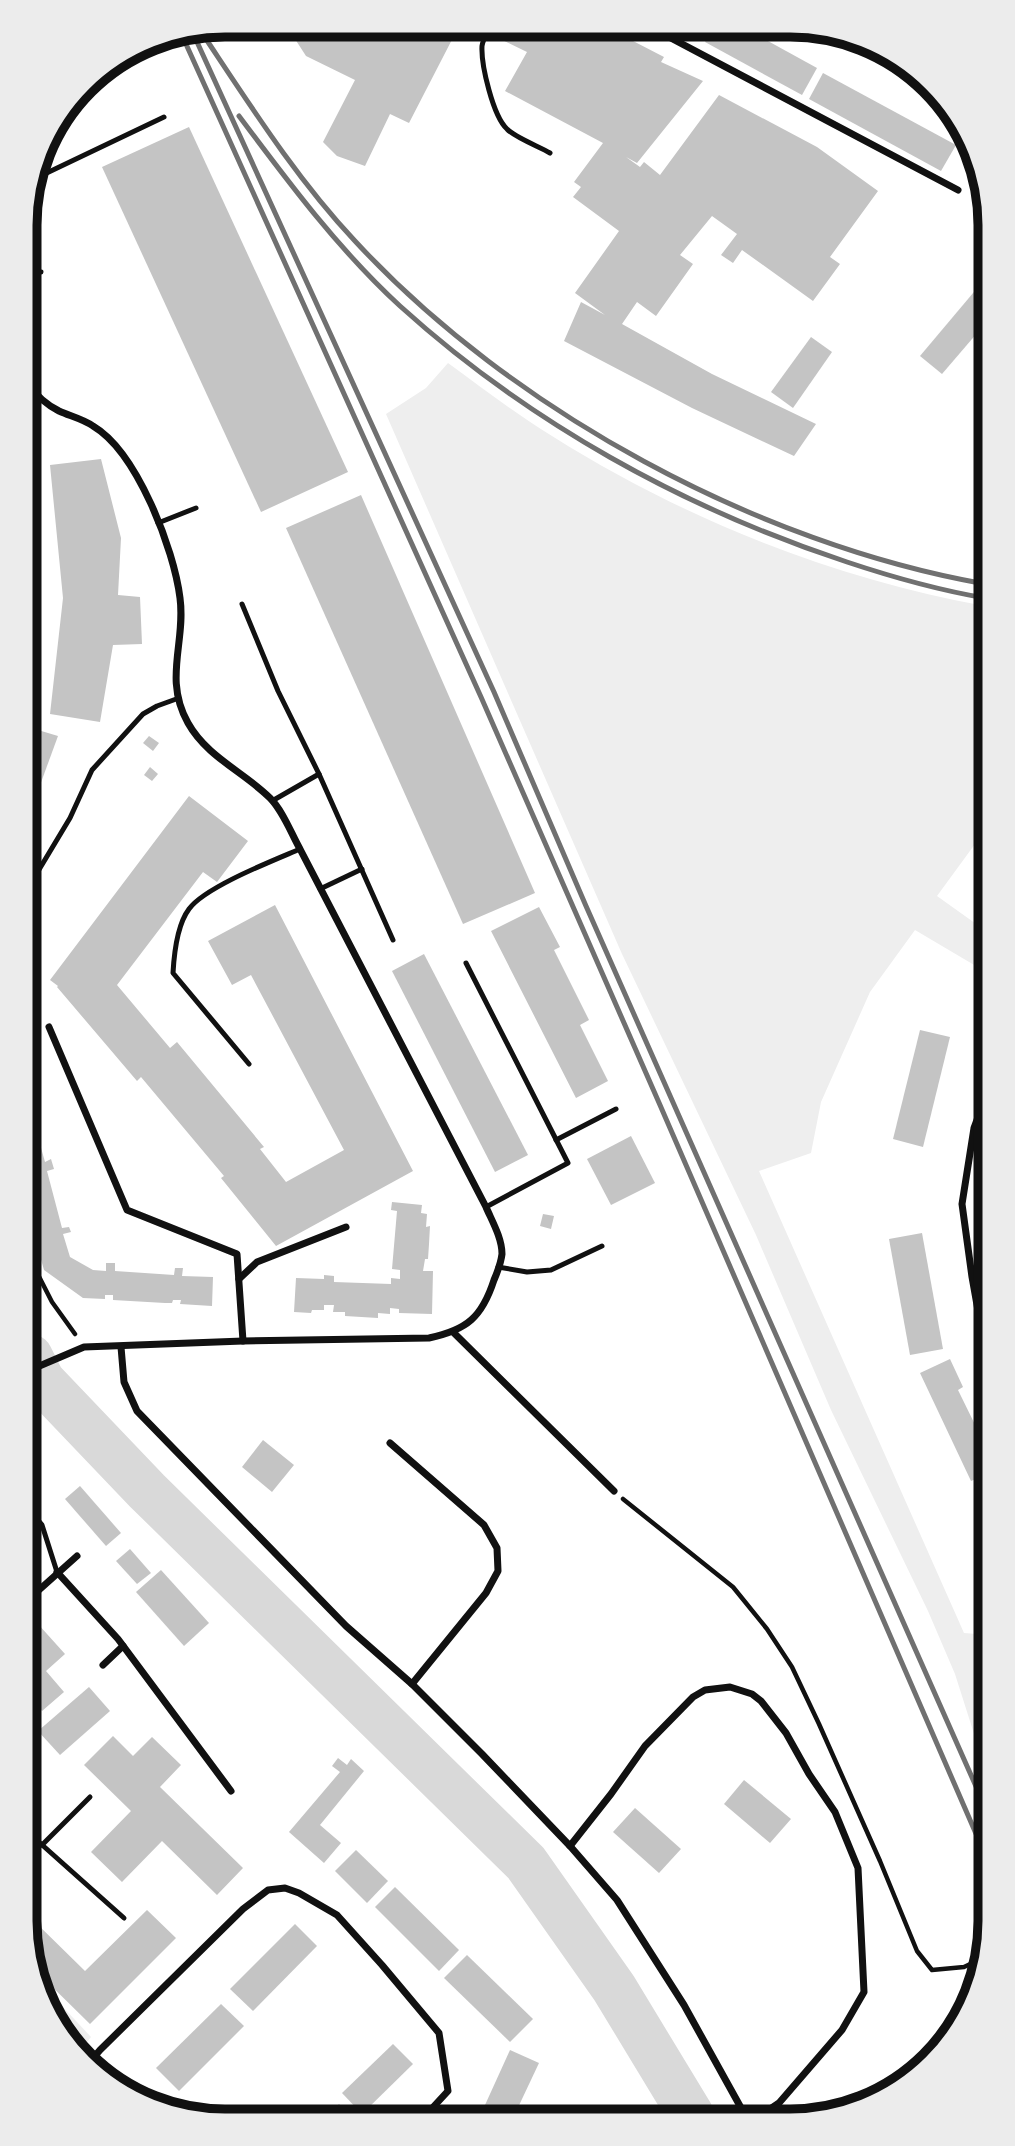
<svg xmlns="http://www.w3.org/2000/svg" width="1015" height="2146" font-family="Georgia,serif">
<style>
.green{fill:#eee}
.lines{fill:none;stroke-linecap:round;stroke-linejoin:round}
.river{stroke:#d9d9d9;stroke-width:46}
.building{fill:#c4c4c4}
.path{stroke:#111;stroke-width:4.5}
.service{stroke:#111;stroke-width:5}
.minor{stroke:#111;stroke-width:7}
.rail{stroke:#707070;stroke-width:5}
.rim{fill:none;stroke:#111;stroke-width:9}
</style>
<rect width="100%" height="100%" fill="#fff"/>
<g class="green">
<path d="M448 363C482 388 516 414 552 436 684 519 832 578 985 606L986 829 937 896 986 931V972L915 930 870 992 821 1102 811 1153 759 1171 964 1633 989 1635V1781L955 1674 928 1611 831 1410 756 1235 622 954 386 414 426 388Z"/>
<polygon points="31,1973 91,2037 80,2051"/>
</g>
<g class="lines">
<polyline class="river" points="30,1357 42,1381 147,1491 526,1863 614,1988 691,2115"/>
</g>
<g class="building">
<polygon points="246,25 268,25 251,34"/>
<polygon points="286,25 384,25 459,26 409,123 390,114 365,166 337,156 323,142 355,80 306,56"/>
<polygon points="494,26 606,27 664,57 661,62 703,81 637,163 626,157 640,167 644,162 660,175 719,95 817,147 878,191 830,257 840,264 813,301 742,250 733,263 721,255 737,234 712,216 680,255 693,264 656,316 637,302 622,324 712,374 816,424 794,456 692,408 564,341 581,302 605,315 575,293 619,231 573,197 581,187 574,182 603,143 505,91 527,52 490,34"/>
<polygon points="712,28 744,28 817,68 802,95 705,42"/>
<polygon points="823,73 956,145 941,171 809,99"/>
<polygon points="189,127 348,472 261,512 102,167"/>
<polygon points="984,280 984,325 942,374 920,356"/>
<polygon points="811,337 832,352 793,408 771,392"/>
<polygon points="101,459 121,538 118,595 140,597 142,644 113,645 100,722 50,714 63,598 50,465"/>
<polygon points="361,495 535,893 463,924 286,528"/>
<polygon points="28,727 58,736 28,818"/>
<polygon points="149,736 159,743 153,751 143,743"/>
<polygon points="150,767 158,774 152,781 144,775"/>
<polygon points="189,796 248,841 217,882 203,872 117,985 170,1048 177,1042 264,1147 260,1149 286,1182 344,1150 251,975 232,985 208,941 275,905 413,1171 276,1246 221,1178 224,1176 141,1077 137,1081 57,987 58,986 50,980"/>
<polygon points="539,907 560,947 554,950 589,1020 580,1025 608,1081 576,1098 491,931"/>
<polygon points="424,954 528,1155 495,1172 392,971"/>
<polygon points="920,1030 950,1037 923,1147 893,1139"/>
<polygon points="29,1105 45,1162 51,1159 54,1169 47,1171 62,1228 69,1227 71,1232 63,1234 70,1257 93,1270 106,1271 106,1263 115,1263 115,1271 174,1275 175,1268 183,1268 182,1276 213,1277 212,1306 180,1304 181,1300 173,1300 172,1303 165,1303 113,1300 113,1295 105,1295 105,1299 83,1298 44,1270 36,1242 40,1240 39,1235 34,1236 29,1224"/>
<polygon points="631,1136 655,1183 611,1205 587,1159"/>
<polygon points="392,1202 422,1205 421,1213 427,1214 426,1227 430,1226 429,1244 428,1259 425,1259 423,1271 433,1271 432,1314 399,1313 399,1309 390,1308 390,1314 378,1313 378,1318 345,1316 345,1312 333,1312 334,1305 324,1305 324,1310 312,1310 311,1313 294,1312 296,1278 324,1279 324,1275 334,1276 334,1282 391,1284 391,1278 400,1279 400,1270 392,1269 397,1211 391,1210"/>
<polygon points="543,1214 554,1216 551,1229 540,1226"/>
<polygon points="922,1233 943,1349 910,1355 889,1239"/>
<polygon points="950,1359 963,1387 958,1390 983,1441 987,1439 988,1442 988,1474 971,1481 920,1373"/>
<polygon points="263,1440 294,1465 272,1492 242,1467"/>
<polygon points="80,1486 121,1533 106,1546 65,1499"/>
<polygon points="988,1487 988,1507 978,1496"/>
<polygon points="130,1549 151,1573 137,1584 116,1561"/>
<polygon points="161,1570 209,1623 184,1646 136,1592"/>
<polygon points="38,1624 65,1654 46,1671 64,1692 42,1711 31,1699 30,1630"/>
<polygon points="89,1687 110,1711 60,1755 38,1731"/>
<polygon points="113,1736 133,1756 152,1737 181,1765 160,1787 243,1868 217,1895 162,1841 122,1882 91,1852 131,1811 84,1765"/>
<polygon points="338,1758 347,1765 351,1759 364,1771 320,1825 341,1843 324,1863 289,1832 340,1772 332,1766"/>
<polygon points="744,1780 791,1819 770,1843 724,1804"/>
<polygon points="635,1808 681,1849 659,1873 613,1832"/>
<polygon points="356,1850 388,1881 367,1903 335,1871"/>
<polygon points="395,1887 459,1950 439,1971 375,1907"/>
<polygon points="147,1910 176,1938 90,2024 31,1966 31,1918 85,1971"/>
<polygon points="295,1924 317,1946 253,2011 230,1989"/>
<polygon points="467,1955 533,2019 510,2042 444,1978"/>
<polygon points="221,2004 244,2026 179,2091 156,2068"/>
<polygon points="393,2044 413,2064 362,2114 342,2093"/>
<polygon points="510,2050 539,2063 514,2116 480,2116"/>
<polygon points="339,2104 352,2117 325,2117"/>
</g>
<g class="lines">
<g class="path">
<polyline points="29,1257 52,1302 75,1334"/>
<polyline points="623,1499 733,1587 767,1629 792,1667 819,1724 880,1861 917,1951 932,1970 964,1967 985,1957"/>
</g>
<g class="service">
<path d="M490 26C487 33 483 39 482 46 481 65 493 116 507 129 514 137 540 147 550 153"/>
<polyline points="91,77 106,69"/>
<polyline points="32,180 164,117"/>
<polyline points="26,270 41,272"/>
<polyline points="158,523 196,508"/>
<polyline points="242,604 278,691 319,774 393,940"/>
<polyline points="272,801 319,774"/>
<polyline points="28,888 70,818 92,770 143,714 157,706 179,698"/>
<polyline points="320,889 362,869"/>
<polyline points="466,963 568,1163 486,1207"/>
<path d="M249 1064 173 973C174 955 177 925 189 909 205 887 272 861 300 849"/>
<polyline points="556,1140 616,1109"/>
<polyline points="498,1267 527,1272 551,1270 602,1246"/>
<polyline points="30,1511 42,1525 57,1572"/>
<polyline points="31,1835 124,1918"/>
<polyline points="42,1845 90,1797"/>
</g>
<g class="minor">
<polyline points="650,27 958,190"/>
<polyline points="984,372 979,377 978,389 984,400"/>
<path d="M27 383C35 394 47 405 59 411 70 416 83 419 93 426 137 452 174 549 180 598 186 642 163 679 188 723 207 757 244 772 270 798 283 811 291 833 300 849L486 1207C492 1221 502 1238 502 1254 501 1262 497 1273 494 1280 482 1317 467 1330 429 1338L243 1341 84 1347 30 1370"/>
<polyline points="49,1027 127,1210 237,1254 243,1341"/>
<polyline points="987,1093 974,1128 962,1204 972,1277 985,1350 988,1357"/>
<polyline points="239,1279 257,1262 346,1227"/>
<polyline points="454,1333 614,1491"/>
<polyline points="121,1347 124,1382 137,1411 346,1626 412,1684 482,1754 570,1846 617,1900 684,2005 745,2115"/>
<polyline points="390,1443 484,1525 497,1548 498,1571 486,1593 412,1684"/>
<polyline points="57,1572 118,1639 231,1791"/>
<polyline points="30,1598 77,1556"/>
<polyline points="103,1665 123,1646"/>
<polyline points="570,1846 611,1794 645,1746 693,1697 705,1690 730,1687 752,1694 761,1701 786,1733 809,1774 835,1812 858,1868 864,1992 842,2030 779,2103 761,2115"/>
<polyline points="88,2064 100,2050 243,1909 268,1890 285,1888 299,1893 337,1915 382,1965 439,2033 448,2091 424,2117"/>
</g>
<g class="rail">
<polyline points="192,31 494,692 586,906 990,1818"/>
<polyline points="181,33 481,697 660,1105 990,1866"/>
<path d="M202 33C250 105 296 178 355 241 512 411 758 544 985 584"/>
<path d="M239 116C289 183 339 250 400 306 528 422 683 508 847 562 892 577 938 590 985 598"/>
</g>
</g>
<path d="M0 0H1015V2146H0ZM225 37H790A188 188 0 0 1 978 225V1921A188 188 0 0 1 790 2109H225A188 188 0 0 1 37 1921V225A188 188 0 0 1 225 37Z" fill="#ececec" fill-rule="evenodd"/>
<path class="rim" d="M225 37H790A188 188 0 0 1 978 225V1921A188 188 0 0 1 790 2109H225A188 188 0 0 1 37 1921V225A188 188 0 0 1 225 37Z"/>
</svg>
